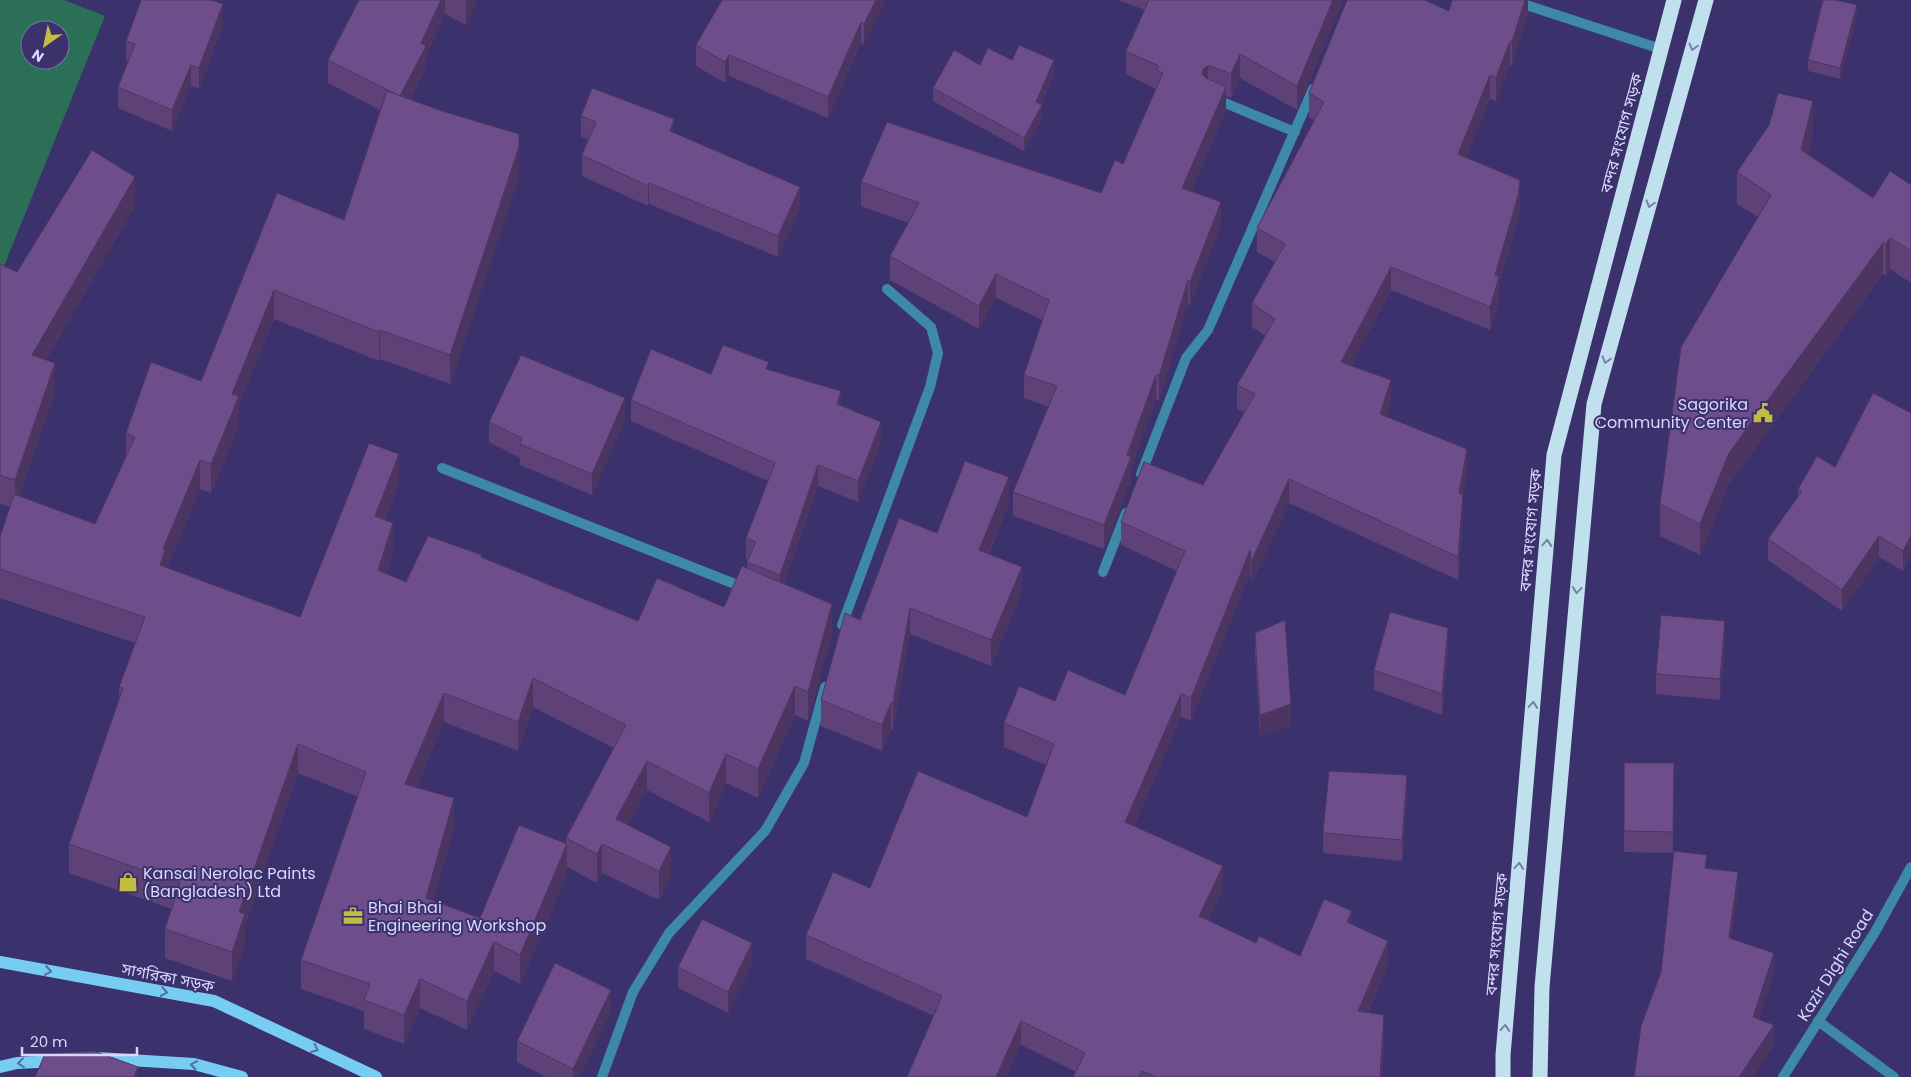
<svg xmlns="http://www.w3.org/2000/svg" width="1911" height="1077" font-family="Poppins,'Noto Sans Bengali',sans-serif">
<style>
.water{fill:#2b6f57;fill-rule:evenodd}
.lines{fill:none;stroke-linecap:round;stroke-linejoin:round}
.street{stroke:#3e89a7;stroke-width:10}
.primary{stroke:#77cdf1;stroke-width:12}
.highway{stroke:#c0e0ee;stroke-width:15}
.wall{fill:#5e4277;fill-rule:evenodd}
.shaded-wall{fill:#4c3661}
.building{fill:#6d4d8a;stroke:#4c3661}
.oneway{stroke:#7680a7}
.oneway2{stroke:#526fa2}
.labels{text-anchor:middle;stroke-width:4;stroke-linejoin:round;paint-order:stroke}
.street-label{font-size:16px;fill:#d9d8fc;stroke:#3a316d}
.poi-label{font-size:16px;fill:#d9d8fc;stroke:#3a316d;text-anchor:start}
</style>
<rect width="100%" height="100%" fill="#3a316d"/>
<path class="water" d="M0 0H64L105 16 0 276ZM30 30H60V60H30Z"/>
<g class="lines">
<g class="street">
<polyline points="1511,0 1661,49"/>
<polyline points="1213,98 1295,132"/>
<polyline points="442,468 745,588"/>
<polyline points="1141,474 1186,358 1208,330 1313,89"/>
<polyline points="1103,572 1126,513"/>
<polyline points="842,625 930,387 938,353 931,327 887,289"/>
<polyline points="1818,1021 1894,1077"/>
<polyline points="602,1077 633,992 669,933 765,831 804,763 825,687"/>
<polyline points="1783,1077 1875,932 1911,867"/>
</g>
<g class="primary">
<polyline points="0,962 214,1001 376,1077"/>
<polyline points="97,1058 194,1064 242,1077"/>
<polyline points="0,1067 17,1063 57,1061"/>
</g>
<g class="highway">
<polyline points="1503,1077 1503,1055 1554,455 1674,0"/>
<polyline points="1540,1077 1542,987 1594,404 1706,0"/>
</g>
</g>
<g class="wall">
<path d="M359 0H478L466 25 445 14 426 56V69L410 99 519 176 450 384 380 359 379 361 274 319 239 404V425L211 493 200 489 167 568 300 617 399 483 385 520 393 552 386 574 406 582 482 557 638 621 724 607 747 568V562L748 560 746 559V538L768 481 631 421V400L711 374 769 370 841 406 881 443 858 502 818 486 784 584 832 633 808 721 795 715 758 798 726 783 709 822 647 790 628 825 671 876 659 900 602 873 597 883 567 867V874L520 984 494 971 467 1030 420 1008 404 1044 364 1029V1011L301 989V960L358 797 298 773 245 925V943L232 981 165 958V929L172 909 69 873V844L119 700V687L135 643 0 598V537L10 507 0 504V264L17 272 135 206 46 360 55 392 19 496 95 524 126 457V433L201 381 277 193 344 220 380 110 328 83V60ZM533 707 614 748 566 838V844L480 918 433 901 454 827 416 788 444 722 518 751Z"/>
<polygon points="886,0 864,44 861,43 828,118 729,76 725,83 696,66 696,45"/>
<polygon points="1118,0 1343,0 1297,110 1240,78 1231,98 1226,96 1226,110 1191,191 1221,225 1190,305 1188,304 1159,400 1156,399 1131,469 1131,481 1104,549 1013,516 1013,492 1049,407 1024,398 1024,375 1042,320 996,298 979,329 890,280 890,256 908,223 861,206 861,182 1101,193 1123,164 1156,89 1126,74 1126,51 1145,10"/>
<polygon points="1528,0 1528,13 1512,66 1510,65 1496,101 1490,99 1466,158 1520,204 1518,220 1499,285 1499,301 1490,330 1391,290 1351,365 1391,404 1386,417 1467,472 1463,498 1463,519 1458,580 1289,503 1251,585 1250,573 1191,721 1181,717 1134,826 1223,889 1208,920 1256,943 1300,956 1352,924 1388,964 1368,1012 1384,1039 1382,1077 1073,1077 1076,1072 1021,1045 934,1016 806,959 806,935 870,888 1027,817 1046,765 1004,747 1004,723 1055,701 1125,695 1177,571 1121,545 1121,522 1203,485 1245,412 1237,409 1237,385 1265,336 1252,327 1252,303 1275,262 1257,252 1257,228 1315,120 1309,117 1309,93 1449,11"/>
<polygon points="1857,16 1840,79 1808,71 1808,60"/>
<polygon points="223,25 199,89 191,86 172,131 118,108 118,87 128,62 126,61 126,41"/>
<polygon points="1012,60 1054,74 1041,104 1042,119 1024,151 933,101 933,88 980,65"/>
<polygon points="581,116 674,133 800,208 778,257 649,204 648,206 582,176 582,155 588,139 581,137"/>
<polygon points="1813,133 1808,154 1873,198 1911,185 1911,283 1890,269 1886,276 1883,274 1729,484 1700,555 1660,536 1660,504 1758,217 1737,204 1737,172"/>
<polygon points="1911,413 1911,557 1903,571 1879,557 1842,611 1768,560 1768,539 1798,496 1798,489 1835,467"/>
<polygon points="625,419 592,495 520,465 520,458 489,442 489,422"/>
<polygon points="1009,503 989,553 1022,592 991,666 910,634 893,729 891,729 882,751 821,726 821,700 860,620 937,533"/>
<polygon points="1255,633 1291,725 1260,736 1255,654"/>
<polygon points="1725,642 1720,700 1656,694 1656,674"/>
<polygon points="1448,649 1442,715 1374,690 1374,670"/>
<polygon points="1624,763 1674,763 1673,853 1624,852"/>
<polygon points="1407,796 1402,861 1323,853 1323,833"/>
<polygon points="752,964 728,1013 678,988 678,967"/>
<polygon points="611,1011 579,1077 546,1077 517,1062 517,1041"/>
</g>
<g class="shaded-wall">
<polygon points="441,0 445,0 445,14 426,56 426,69 399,120 399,96 421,43"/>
<polygon points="466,0 478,0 466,25"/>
<polygon points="876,0 886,0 864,44 864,24"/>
<polygon points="1333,0 1343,0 1297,110 1297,86"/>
<polygon points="1525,0 1528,0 1528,13 1512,66 1512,42"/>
<polygon points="223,4 223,25 199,89 199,68"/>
<polygon points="1857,5 1857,16 1840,79 1840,68"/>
<polygon points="861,22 861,43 828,118 828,97"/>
<polygon points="1510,41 1510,65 1496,101 1496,78"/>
<polygon points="1240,54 1240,78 1231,98 1231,74"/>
<polygon points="729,55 729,76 725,83 725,62"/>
<polygon points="1054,60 1054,74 1036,115 1036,102"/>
<polygon points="191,65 191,86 172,131 172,110"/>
<polygon points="1208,66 1208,89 1202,74 1203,69"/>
<polygon points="1490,75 1490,99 1458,178 1458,154"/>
<polygon points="1226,87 1226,110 1182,211 1182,188"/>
<polygon points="1813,101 1813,133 1801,181 1801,150"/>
<polygon points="1042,105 1042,119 1024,151 1024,138"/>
<polygon points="674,119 674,139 670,131"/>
<polygon points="519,147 519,176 450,384 450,355"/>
<polygon points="135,177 135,206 32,384 32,355"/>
<polygon points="1520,180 1520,204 1518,220 1499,285 1499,301 1490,330 1490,307 1495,275"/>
<polygon points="649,183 649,204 648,206 648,186"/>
<polygon points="800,187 800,208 778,257 778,236"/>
<polygon points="1221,202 1221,225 1190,305 1190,282"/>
<polygon points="1890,238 1890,269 1886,276 1886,244"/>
<polygon points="1883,243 1883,274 1729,484 1700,555 1700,524 1729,453"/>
<polygon points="1391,267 1391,290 1341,385 1341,362"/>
<polygon points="996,274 996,298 979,329 979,306"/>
<polygon points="1188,280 1188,304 1159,400 1159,376"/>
<polygon points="274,290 274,319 239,404 239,425 211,493 211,464 232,394"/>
<polygon points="380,330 380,359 379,361 379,332"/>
<polygon points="55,363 55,392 15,509 15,480"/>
<polygon points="1156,375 1156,399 1131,469 1131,481 1104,549 1104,525 1127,455"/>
<polygon points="1391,380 1391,404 1380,438 1380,414"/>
<polygon points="841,391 841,412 837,404"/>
<polygon points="625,398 625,419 592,495 592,474"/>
<polygon points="881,422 881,443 858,502 858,481"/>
<polygon points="1467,449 1467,472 1463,498 1463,519 1458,580 1459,493"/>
<polygon points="399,454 399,483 375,545 375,516"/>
<polygon points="200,460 200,489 165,573 160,565 163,549"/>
<polygon points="818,465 818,486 780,595 780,575"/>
<polygon points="1009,477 1009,503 979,575 979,550"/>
<polygon points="1289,479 1289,503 1251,585 1251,562"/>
<polygon points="393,523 393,552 378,599 378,570"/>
<polygon points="1879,536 1879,557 1842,611 1842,590"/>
<polygon points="1911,536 1911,557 1903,571 1903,551"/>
<polygon points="1250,550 1250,573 1191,721 1191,698"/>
<polygon points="1022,567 1022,592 991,666 991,640"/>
<polygon points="832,604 832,633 808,721 808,692"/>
<polygon points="910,608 910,634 893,729 893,703"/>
<polygon points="1725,621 1725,642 1720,700 1720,679"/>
<polygon points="1448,628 1448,649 1442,715 1442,694"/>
<polygon points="533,678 533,707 518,751 518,722"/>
<polygon points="795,686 795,715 758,798 758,769"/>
<polygon points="444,693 444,722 405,813 405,784"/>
<polygon points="1181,694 1181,717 1125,846 1125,822"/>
<polygon points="891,703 891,729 882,751 882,725"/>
<polygon points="1291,704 1291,725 1260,736 1260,715"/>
<polygon points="298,744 298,773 245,925 245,943 232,981 232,952 239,912"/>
<polygon points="726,754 726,783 709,822 709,793"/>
<polygon points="647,761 647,790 616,848 616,819"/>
<polygon points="1407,775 1407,796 1402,861 1402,840"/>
<polygon points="454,798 454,827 426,927 426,898"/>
<polygon points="567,844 567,874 520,984 520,955"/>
<polygon points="602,844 602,873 597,883 597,854"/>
<polygon points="671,847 671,876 659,900 659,871"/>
<polygon points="1223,866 1223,889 1199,940 1199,916"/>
<polygon points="1738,872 1738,893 1729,959 1729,938"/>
<polygon points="1352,911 1352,935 1347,922"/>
<polygon points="1388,941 1388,964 1358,1034 1358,1011"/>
<polygon points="494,942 494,971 467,1030 467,1001"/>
<polygon points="752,943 752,964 728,1013 728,992"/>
<polygon points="1774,953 1774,974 1753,1037 1753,1017"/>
<polygon points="420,979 420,1008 404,1044 404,1015"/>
<polygon points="611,990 611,1011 579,1077 573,1077 573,1069"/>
<polygon points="1384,1015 1384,1039 1382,1077 1380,1077"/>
<polygon points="1021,1021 1021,1045 1006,1077 996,1077"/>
<polygon points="1774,1025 1774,1046 1753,1077 1739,1077"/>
<polygon points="138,1067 138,1077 134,1077"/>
</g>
<g class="building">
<polygon points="141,0 211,0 223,4 199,68 191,65 172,110 118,87 135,44 126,41"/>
<polygon points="359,0 441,0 421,43 426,46 400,96 328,60"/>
<polygon points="722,0 876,0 864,24 861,22 828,97 729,55 725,62 696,45"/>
<polygon points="1149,0 1333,0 1297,86 1240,54 1231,74 1211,66 1208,66 1203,69 1202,74 1206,78 1226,87 1182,188 1221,202 1190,282 1188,280 1159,376 1156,375 1127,455 1131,457 1104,525 1013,492 1057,386 1024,375 1049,300 996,274 979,306 890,256 919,203 861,182 887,122 1101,193 1115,160 1123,164 1163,73 1157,70 1159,66 1126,51"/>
<polygon points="1347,0 1425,0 1449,11 1452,0 1525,0 1512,42 1510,41 1496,78 1490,75 1458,154 1520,180 1518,196 1495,275 1499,277 1490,307 1391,267 1341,362 1391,380 1380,414 1467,449 1459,493 1463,495 1458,557 1289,479 1251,562 1250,550 1191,698 1181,694 1125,822 1223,866 1199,916 1256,943 1259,936 1300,956 1324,899 1352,911 1347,922 1388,941 1358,1011 1384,1015 1380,1077 1156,1077 1142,1071 1139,1077 1073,1077 1085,1053 1021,1021 996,1077 907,1077 942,996 806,935 833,872 870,888 918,771 1027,817 1054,744 1004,723 1019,686 1055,701 1068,670 1125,695 1185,551 1121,522 1144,462 1203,485 1255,394 1237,385 1275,319 1252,303 1285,244 1257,228 1324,102 1309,93"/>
<polygon points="1823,0 1836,0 1857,5 1840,68 1808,60"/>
<polygon points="1019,45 1054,60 1036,102 1042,105 1024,138 933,88 954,50 980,65 988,48 1012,60"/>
<polygon points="592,88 674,119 670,131 800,187 778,236 649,183 648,186 582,155 596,122 581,116"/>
<polygon points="387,91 442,111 519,134 519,147 450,355 380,330 379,332 274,290 232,394 239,396 211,464 200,460 163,549 165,550 160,565 300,617 369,443 399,454 375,516 393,523 378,570 406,582 428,536 482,555 481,557 638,621 657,578 724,607 742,566 832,604 808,692 795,686 758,769 726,754 709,793 647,761 616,819 671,847 659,871 602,844 597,854 566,838 626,725 533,678 518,722 444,693 405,784 454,798 426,898 480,918 519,825 567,844 520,955 494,942 467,1001 420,979 404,1015 364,1000 370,984 301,960 366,772 298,744 239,912 245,914 232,952 165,929 180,883 69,844 123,688 119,687 145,617 0,569 0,537 14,494 95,524 135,437 126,433 151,362 201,381 277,193 344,220"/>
<polygon points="1778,93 1813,101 1801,150 1873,198 1890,171 1911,185 1911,251 1890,238 1886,244 1883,243 1729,453 1700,524 1660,504 1681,347 1771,195 1737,172 1769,125"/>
<polygon points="92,150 135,177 32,355 55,363 15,480 0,475 0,264 17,272"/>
<polygon points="723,345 769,362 766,369 841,391 837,404 881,422 858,481 818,465 780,575 747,562 756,542 746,538 775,463 631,400 651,349 711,374"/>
<polygon points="521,355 625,398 592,474 520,444 522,438 489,422"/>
<polygon points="1873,393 1911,413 1911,536 1903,551 1879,536 1842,590 1768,539 1802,491 1798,489 1817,456 1835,467"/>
<polygon points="965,461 1009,477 979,550 1022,567 991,640 910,608 893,703 891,703 882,725 821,700 845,613 860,620 899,518 937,533"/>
<polygon points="1390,612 1448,628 1442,694 1374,670"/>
<polygon points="1661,615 1725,621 1720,679 1656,674"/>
<polygon points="1285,620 1291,704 1260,715 1255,633"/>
<polygon points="1624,763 1674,763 1673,832 1624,831"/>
<polygon points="1329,771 1407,775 1402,840 1323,833"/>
<polygon points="1674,851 1707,855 1705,868 1738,872 1729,938 1774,953 1753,1017 1774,1025 1739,1077 1634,1077 1641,1026 1661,972"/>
<polygon points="702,919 752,943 728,992 678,967"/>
<polygon points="555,963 611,990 573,1069 517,1041"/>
<polygon points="94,1051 138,1067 134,1077 35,1077 45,1054"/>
</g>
<defs><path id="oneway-chevron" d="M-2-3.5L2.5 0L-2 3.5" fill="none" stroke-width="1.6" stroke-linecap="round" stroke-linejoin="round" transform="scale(1.25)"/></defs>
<g class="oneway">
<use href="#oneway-chevron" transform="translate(1693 47) rotate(105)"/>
<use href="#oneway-chevron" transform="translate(1650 204) rotate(106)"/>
<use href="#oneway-chevron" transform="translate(1606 360) rotate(106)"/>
<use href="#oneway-chevron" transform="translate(1547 543) rotate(-85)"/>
<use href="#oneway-chevron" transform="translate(1577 590) rotate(95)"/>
<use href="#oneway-chevron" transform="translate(1533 705) rotate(-85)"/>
<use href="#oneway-chevron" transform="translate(1519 866) rotate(-85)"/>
<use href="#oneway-chevron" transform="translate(1505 1028) rotate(-85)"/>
</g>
<g class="oneway2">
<use href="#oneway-chevron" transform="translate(48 971) rotate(10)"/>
<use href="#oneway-chevron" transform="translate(164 992) rotate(10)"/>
<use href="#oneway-chevron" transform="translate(315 1049) rotate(25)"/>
<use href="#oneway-chevron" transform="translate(21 1063) rotate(174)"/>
<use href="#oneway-chevron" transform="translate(194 1065) rotate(-170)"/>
</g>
<defs>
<symbol id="civic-bare" viewBox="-9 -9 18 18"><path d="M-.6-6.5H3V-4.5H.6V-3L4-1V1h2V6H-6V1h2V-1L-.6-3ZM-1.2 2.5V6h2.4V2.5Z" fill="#c3bd3f" stroke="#3a316d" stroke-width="2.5" paint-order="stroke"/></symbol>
<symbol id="shop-bare" viewBox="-9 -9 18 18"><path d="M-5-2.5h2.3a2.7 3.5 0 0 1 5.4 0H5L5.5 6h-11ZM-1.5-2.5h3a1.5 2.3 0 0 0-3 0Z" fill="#c3bd3f" stroke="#3a316d" stroke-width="2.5" paint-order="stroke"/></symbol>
<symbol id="office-bare" viewBox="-9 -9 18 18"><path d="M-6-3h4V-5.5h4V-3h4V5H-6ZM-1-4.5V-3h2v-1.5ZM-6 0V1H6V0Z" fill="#c3bd3f" stroke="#3a316d" stroke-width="2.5" paint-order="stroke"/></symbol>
</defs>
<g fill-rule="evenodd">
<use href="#civic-bare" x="1749" y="399" width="28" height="28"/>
<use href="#shop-bare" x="114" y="868" width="28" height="28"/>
<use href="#office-bare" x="339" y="902" width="28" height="28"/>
</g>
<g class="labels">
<g class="street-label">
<text transform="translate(1621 133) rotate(-75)" y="6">বন্দর সংযোগ সড়ক</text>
<text transform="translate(1530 530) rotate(-85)" y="6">বন্দর সংযোগ সড়ক</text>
<text transform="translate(1496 934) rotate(-85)" y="6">বন্দর সংযোগ সড়ক</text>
<text transform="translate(1835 965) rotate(-58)" y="6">Kazir Dighi Road</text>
<text transform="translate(168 977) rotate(11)" y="6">সাগরিকা সড়ক</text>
</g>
<g class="poi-label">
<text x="1748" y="410" text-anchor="end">Sagorika<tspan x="1748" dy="18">Community Center</tspan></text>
<text x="143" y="879">Kansai Nerolac Paints<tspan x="143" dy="18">(Bangladesh) Ltd</tspan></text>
<text x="368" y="913">Bhai Bhai<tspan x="368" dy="18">Engineering Workshop</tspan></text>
</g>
</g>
<g transform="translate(45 45) rotate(213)"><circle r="24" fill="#3a316d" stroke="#7a74a6"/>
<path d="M0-4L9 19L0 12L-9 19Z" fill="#c3bd3f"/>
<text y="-8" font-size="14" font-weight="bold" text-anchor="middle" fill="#d9d8fc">N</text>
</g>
<path d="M22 1047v8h115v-8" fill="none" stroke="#d9d8fc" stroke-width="2.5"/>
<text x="30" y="1047" font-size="15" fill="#d9d8fc" stroke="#3a316d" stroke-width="4" paint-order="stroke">20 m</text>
</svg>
